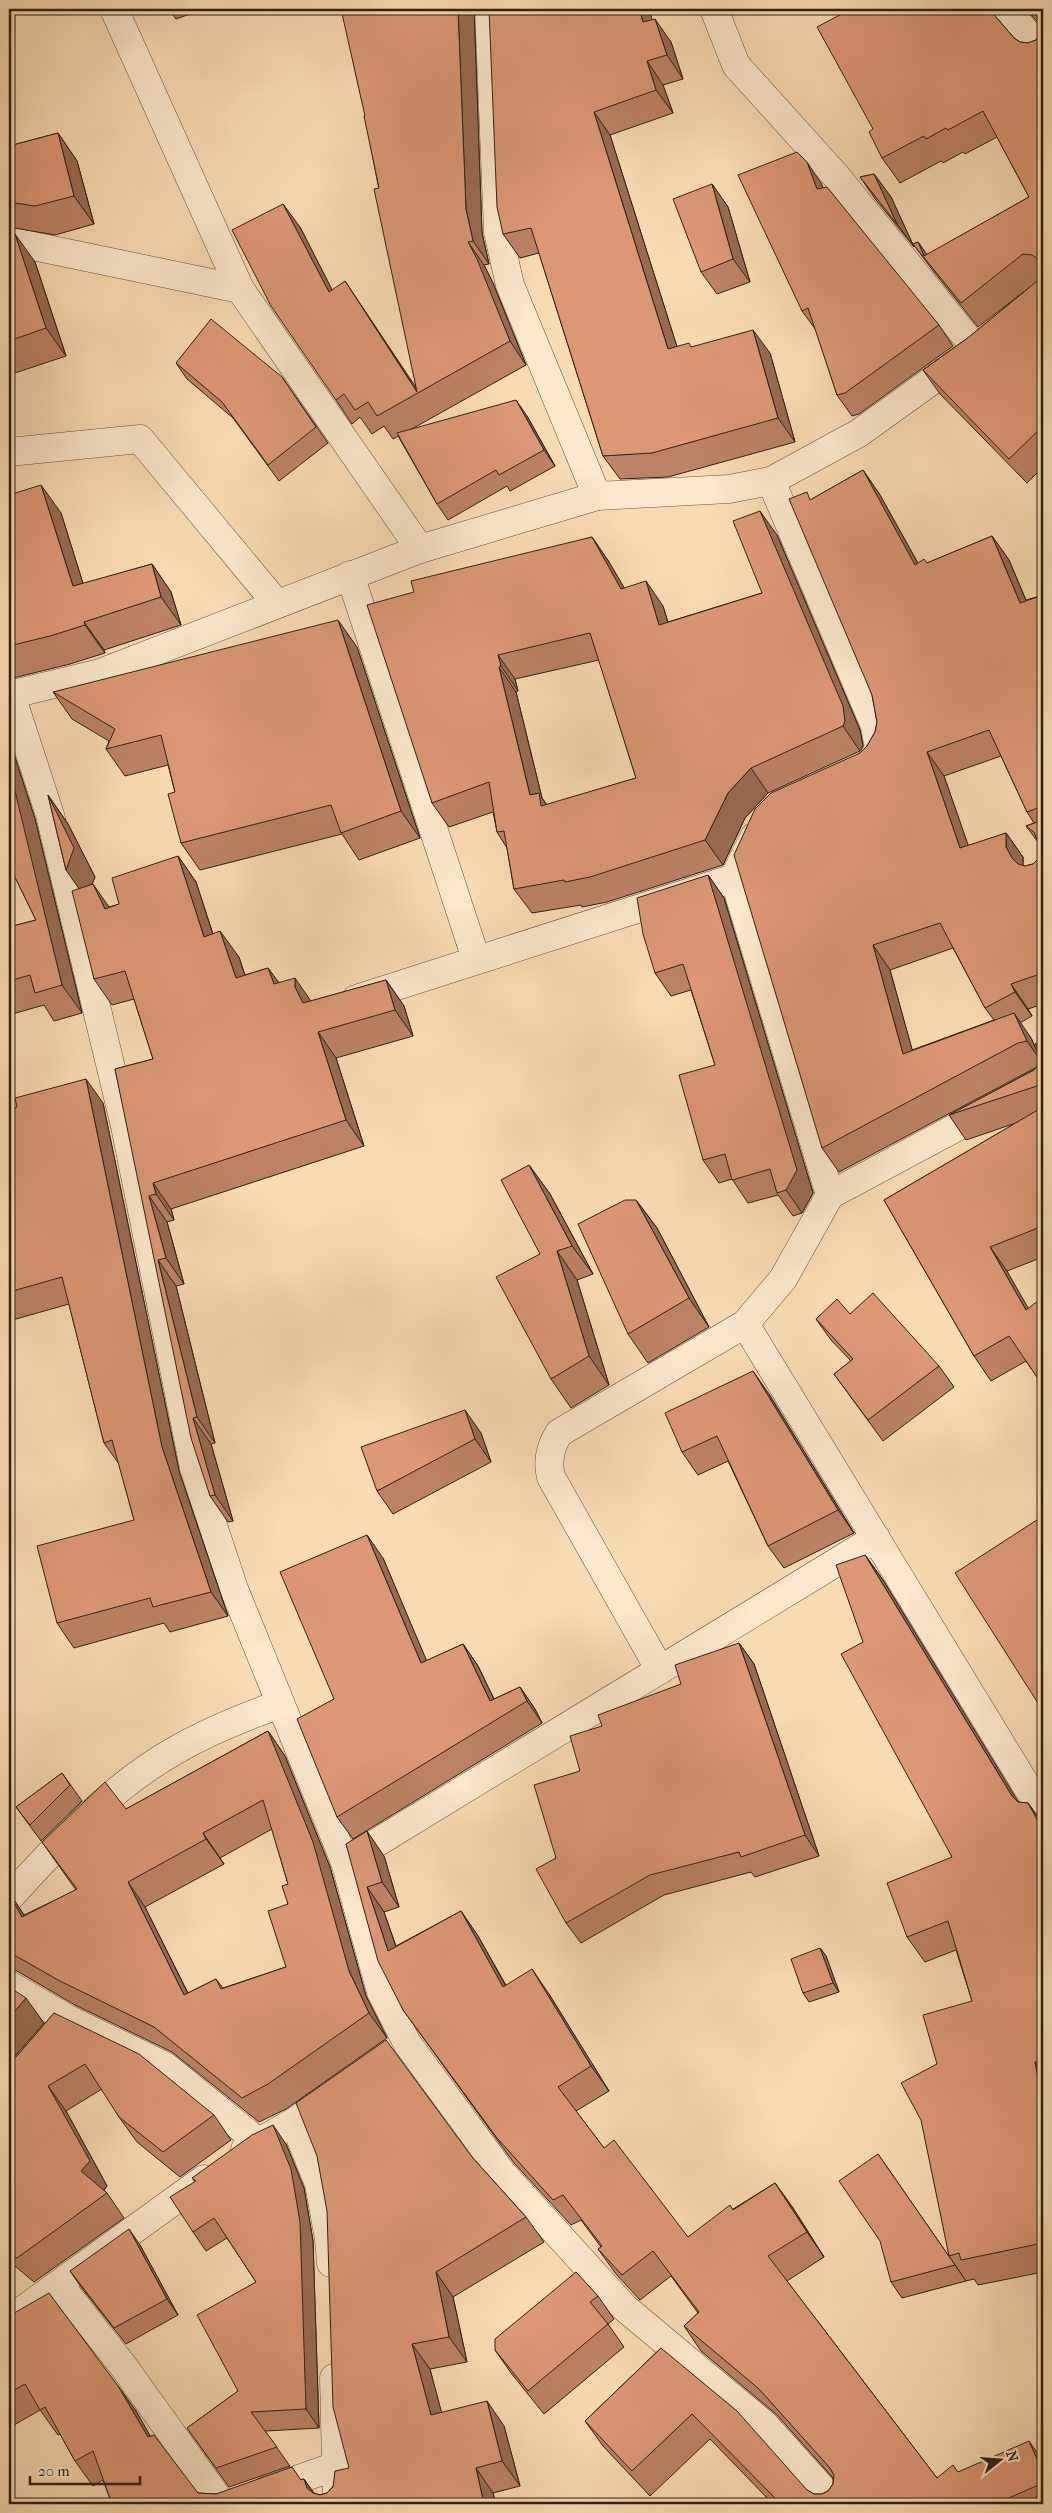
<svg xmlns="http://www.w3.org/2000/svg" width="1052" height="2513" font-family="'IM FELL French Canon',serif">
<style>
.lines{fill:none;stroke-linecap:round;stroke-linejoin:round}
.minor-casing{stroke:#604f41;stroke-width:29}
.tertiary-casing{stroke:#604f41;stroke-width:29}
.minor{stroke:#fbe8cd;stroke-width:28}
.tertiary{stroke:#fbe8cd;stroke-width:28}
.wall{fill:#bd8265;stroke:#2d201b;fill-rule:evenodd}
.shaded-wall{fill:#9a6a52;stroke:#2d201b}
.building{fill:#dc9775;stroke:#2d201b;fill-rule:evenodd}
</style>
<rect width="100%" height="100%" fill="#f9dbb2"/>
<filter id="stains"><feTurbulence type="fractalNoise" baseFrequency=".004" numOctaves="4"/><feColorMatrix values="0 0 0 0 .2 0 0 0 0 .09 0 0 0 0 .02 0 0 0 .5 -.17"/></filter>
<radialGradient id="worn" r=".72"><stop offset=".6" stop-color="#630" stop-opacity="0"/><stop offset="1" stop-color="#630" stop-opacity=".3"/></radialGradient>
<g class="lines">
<defs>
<g id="minor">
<polyline points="114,9 240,289 420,549"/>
<polyline points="489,9 498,232 510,285 597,496"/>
<polyline points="714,9 736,65 837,177 976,349"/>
<polyline points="1006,9 1043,52"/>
<polyline points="9,241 240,289"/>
<polyline points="9,452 140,439 277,604"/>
<polyline points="771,481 875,726 879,749 869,765"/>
<polyline points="350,575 476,959"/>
<polyline points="11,695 50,815 125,1126 194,1468 234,1589 345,1862 381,1992 407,2043 502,2173 625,2308 765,2425 836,2504"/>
<polyline points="734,878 830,1195"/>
<polyline points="356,999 734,878 754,837"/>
<polyline points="745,1324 1043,1813"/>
<path d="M660 1670 551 1477C547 1461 550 1447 559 1433L745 1324 783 1279 830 1195 1043 1081"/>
<polyline points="345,1862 876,1538"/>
<path d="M9 1898C57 1845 112 1786 176 1750 209 1731 244 1717 280 1704"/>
<polyline points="9,1985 68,2019 165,2066 257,2141"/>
<polyline points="294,2122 319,2184 329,2239 331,2263"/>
<polyline points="245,2150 294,2122 331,2096"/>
<polyline points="59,2284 124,2367 222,2504"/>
<polyline points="9,2320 204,2179"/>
<polyline points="334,2378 337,2504"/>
<polyline points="265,2491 336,2466"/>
</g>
<polyline id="tertiary" points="9,695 100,673 420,549 597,496 729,489 771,481 859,433 962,359"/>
</defs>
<use href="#minor" class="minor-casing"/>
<use href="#tertiary" class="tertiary-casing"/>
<use href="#minor" class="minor"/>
<use href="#tertiary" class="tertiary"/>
</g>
<g class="wall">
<polygon points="169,9 204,9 176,19"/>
<polygon points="474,9 482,233 489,264 484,265 493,283 526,365 410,430 527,416 555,466 510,491 507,486 448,520 437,504 398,436 393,439 384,426 372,434 360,417 352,424 336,400 300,227 332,290 361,305 417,390 365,116"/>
<polygon points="851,9 991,9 991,11 1014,38 1020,42 1028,43 1036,40 1040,33 1041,26 1026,9 1043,9 1043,467 1027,483 940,394 923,370 969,337 1030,287 978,327 931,268 913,244 918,242 927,255 1029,197 997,137 965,154 963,152 943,163 941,161 900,183 882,158 873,129"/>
<polygon points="652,20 671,42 683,79 663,85 673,113 610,135 677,347 770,353 795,442 668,477 620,479 603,456 539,253 520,258 503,234"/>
<polygon points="58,133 77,161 94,224 55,235 9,227 9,138 13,145"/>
<polygon points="874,174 891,197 914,247 876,200 860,177"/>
<polygon points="821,183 823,188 939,325 953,346 859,414 852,416 837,395 816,330 802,311"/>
<polygon points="712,184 728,207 750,282 717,294 701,272"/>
<polygon points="9,233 35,262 66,356 9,375"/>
<polygon points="176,363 282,377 328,443 279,481 233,418 187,379"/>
<path d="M863 470 880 495 918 563H927L992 536 1009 560 1026 600 1043 595V1004L1028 1009 1032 1016 1020 1023 1031 1038 1041 1059 1040 1052 1035 1044 1043 1041V1257L1007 1271 1037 1377 1026 1361 991 1381 974 1356 884 1200 1016 1123 966 1140 949 1115 1034 1070 1037 1067 839 1172 822 1148 860 753 867 746 875 732 877 722 872 695 812 499ZM1001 756 1027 812 1034 823 1026 826 1038 842 1041 850 1039 858 1033 864 1025 866H1023V857L1006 833 968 846 944 776ZM953 948 985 1008 994 1020 912 1050 890 970Z"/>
<polygon points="9,495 61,513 83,584 152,564 171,592 181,625 104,650 105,653 70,664 9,679"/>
<path d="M777 535 860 730 863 746 860 751 768 793 745 818 723 865 607 902 582 907 581 905 532 913 514 889 507 848 497 832 493 812 449 827 432 803 414 592 592 537 609 562 624 588 663 606 668 622 762 593ZM599 660 636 778 547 805 542 798 516 692 518 691 515 679Z"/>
<polygon points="357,647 420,838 359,860 342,834 200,870 181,843 175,792 168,765 125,776 106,749 109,741 72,719 53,692"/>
<polygon points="9,739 35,819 82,1013 54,1021 44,1005 9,1015 9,927 36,920 11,869 9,869"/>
<polygon points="48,795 68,824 95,877 92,884 109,907 119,904 178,856 196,882 213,934 239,957 245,975 268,968 279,983 311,1001 386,980 404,1006 413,1036 336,1058 364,1146 171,1209 174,1220 167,1222 184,1284 176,1286 215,1443 211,1444 233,1521 228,1522 210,1496 115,1069 153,1059 134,999 112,1005 94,979 79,889"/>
<polygon points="708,875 724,898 813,1193 802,1213 793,1216 778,1195 748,1203 732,1179 719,1183 703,1160 715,1065 691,990 671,996 655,973"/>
<polygon points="103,1103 179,1471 228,1616 170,1632 164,1623 74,1648 57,1623 134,1520 119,1464 104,1443 69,1304 9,1321 9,1110"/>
<polygon points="529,1165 550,1194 593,1274 577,1280 609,1385 571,1408 551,1379 540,1254"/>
<polygon points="636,1200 657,1228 709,1327 648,1363 628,1334"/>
<polygon points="850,1314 939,1366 954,1387 883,1441 834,1374 851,1361 831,1340 816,1319"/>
<polygon points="769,1394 854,1533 784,1568 768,1546 728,1461 698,1475 682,1452"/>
<polygon points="481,1433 491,1462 393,1514 377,1491"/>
<polygon points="865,1555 883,1580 1017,1801 1018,1802 1028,1803 1042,1822 1043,1821 1043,2272 978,2285 974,2279 966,2281 949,2256 937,2064 972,2001 956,1950 925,1962 907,1937 952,1857 863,1642"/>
<polygon points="383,1558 426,1661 463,1644 478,1666 494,1699 520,1687 535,1709 542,1723 353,1839 337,1817 334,1699"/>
<polygon points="739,1643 754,1664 819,1856 755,1877 751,1872 664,1895 581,1943 566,1923 556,1858 580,1771 602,1726 681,1684"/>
<path d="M268 1731 285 1756 330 1867 366 1996 387 2038 286 2109 259 2122 172 2052 75 2005 17 1971 9 1970V1892L24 1915 76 1890 42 1842 126 1809ZM272 1829 288 1884 286 1967 223 1988 216 1979 188 1993 145 1907 224 1864 220 1858Z"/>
<polygon points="62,1773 82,1801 41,1841 16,1807"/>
<polygon points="346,1844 384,1856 399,1907 384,1912 396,1946 461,1911 478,1936 506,1985 549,1994 609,2091 576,2111 604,2148 688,2237 775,2183 793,2208 824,2257 787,2281 937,2478 958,2472 1043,2461 1043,2504 773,2504 710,2439 650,2496 603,2446 585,2421 661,2348 807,2490 814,2494 822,2494 828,2491 833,2484 833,2478 777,2415 701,2351 684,2326 698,2313 671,2276 640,2300 616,2274 598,2249 601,2247 581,2220 571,2225 514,2163 403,2010"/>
<polygon points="820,1948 826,1956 839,1992 809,2002 803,1993"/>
<polygon points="54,2013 214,2115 231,2140 180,2177 137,2142 119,2117 102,2089 66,2111 107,2186 104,2190 107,2193 124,2218 34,2282 9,2261 9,2065"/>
<polygon points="286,2144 304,2188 313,2241 319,2428 265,2431 290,2466 229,2487 187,2428 238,2391 256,2282 227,2238 206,2251 193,2232 195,2182 192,2178"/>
<polygon points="878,2154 966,2281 902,2298 891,2282"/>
<polygon points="472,2157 526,2217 544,2242 453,2297 467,2362 430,2369 441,2413 504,2426 520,2486 493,2493 496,2504 112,2504 103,2480 93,2486 75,2461 60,2434 58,2435 40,2410 9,2428 9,2316 118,2386 136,2411 150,2436 198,2493 216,2494 304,2479 314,2493 320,2495 327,2493 349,2468"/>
<polygon points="140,2245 178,2315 126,2344 81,2287 70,2271"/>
<polygon points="598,2296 614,2319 608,2324 624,2347 544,2414 511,2373 495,2350"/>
</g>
<g class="shaded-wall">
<polygon points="458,9 474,9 482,233 489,264 473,241 466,209"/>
<polygon points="639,9 649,9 660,46 643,22"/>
<polygon points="655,19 671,42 683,79 667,55"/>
<polygon points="647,61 663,85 673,113 656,90"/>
<polygon points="594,112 610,135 685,372 668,349"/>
<polygon points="58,133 77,161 94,224 74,196"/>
<polygon points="9,138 21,155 9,165"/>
<polygon points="807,162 821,183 832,210 817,189"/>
<polygon points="874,174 891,197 914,247 897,224"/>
<polygon points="712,184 728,207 750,282 733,259"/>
<polygon points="283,204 300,227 345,315 329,292"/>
<polygon points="15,234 35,262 66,356 46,328"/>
<polygon points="468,242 484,265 493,283 526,365 510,341"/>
<polygon points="918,242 935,266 924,256"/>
<polygon points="345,281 419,392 418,393"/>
<polygon points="753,330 770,353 795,442 778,418"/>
<polygon points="516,400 527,416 555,466 544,450"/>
<polygon points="863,470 880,495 932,589 915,565"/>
<polygon points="41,485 61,513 93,615 73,586"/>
<polygon points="760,511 777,535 860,730 863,746 860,751 843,726"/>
<polygon points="992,536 1009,560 1037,627 1020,603"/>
<polygon points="592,537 609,562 639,613 621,589"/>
<polygon points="152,564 171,592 181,625 161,597"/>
<polygon points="646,581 663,606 676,650 659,625"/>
<polygon points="338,620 357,647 420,838 401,811"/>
<polygon points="84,622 104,650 105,653 85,625"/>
<polygon points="498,655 515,679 518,691 501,666"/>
<polygon points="499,667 516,692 542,798 556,818 558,831 530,795"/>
<polygon points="9,739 35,819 82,1013 62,985 9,771"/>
<polygon points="927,752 944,776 978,873 960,848"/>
<polygon points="751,768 768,793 745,818 723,865 705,840 728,793"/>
<polygon points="48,795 68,824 95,877 86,899 66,870"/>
<polygon points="1006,833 1023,857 1023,871 1012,858 1006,847"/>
<polygon points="178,856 196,882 222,963 204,937"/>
<polygon points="708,875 724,898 813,1193 802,1213 786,1190"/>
<polygon points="93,884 111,910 105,909"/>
<polygon points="220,931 239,957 254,1004 236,978"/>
<polygon points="873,945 890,970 920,1078 903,1054"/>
<polygon points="268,968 287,994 274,984"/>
<polygon points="295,978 313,1004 303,1003 295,987"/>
<polygon points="386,980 404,1006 413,1036 395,1010"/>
<polygon points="1011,984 1028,1009 1032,1016 1015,992"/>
<polygon points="1014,1013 1031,1038 1043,1064 1027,1041"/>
<polygon points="318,1032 336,1058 364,1146 346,1120"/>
<polygon points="86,1079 103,1103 179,1471 228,1616 211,1592 162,1447"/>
<polygon points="529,1165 550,1194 593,1274 572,1246"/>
<polygon points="153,1183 171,1209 174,1220 156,1194"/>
<polygon points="149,1196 167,1222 184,1284 166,1258"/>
<polygon points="636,1200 657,1228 709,1327 689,1298"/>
<polygon points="990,1247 1007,1271 1043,1334 1026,1310"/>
<polygon points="557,1251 577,1280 609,1385 589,1356"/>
<polygon points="158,1260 176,1286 215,1443 197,1417"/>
<polygon points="753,1371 769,1394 854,1533 838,1510"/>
<polygon points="465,1410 481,1433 491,1462 475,1439"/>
<polygon points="193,1418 211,1444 233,1521 215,1495"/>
<polygon points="367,1535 383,1558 437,1685 421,1663"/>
<polygon points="865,1555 883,1580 1030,1821 1012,1796"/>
<polygon points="739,1643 754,1664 819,1856 805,1835"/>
<polygon points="463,1644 478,1666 502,1716 490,1701"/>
<polygon points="520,1687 535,1709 542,1723 527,1701"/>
<polygon points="268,1731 285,1756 330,1867 366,1996 387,2038 369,2013 349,1971"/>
<polygon points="1028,1803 1043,1824 1039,1823"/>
<polygon points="367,1831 384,1856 399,1907 382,1882"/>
<polygon points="203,1833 220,1858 224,1864 206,1839"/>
<polygon points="128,1882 145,1907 201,2020 184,1995"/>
<polygon points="367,1887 384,1912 406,1976 388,1951"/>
<polygon points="9,1892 20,1909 39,1941 22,1917 9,1894"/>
<polygon points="461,1911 478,1936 520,2012 503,1987"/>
<polygon points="820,1948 826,1956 839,1992 833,1983"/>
<polygon points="1038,1962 1043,1969 1043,1979"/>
<polygon points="532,1969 549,1994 609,2091 591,2066"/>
<polygon points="26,1998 44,2023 9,2063 9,2018"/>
<polygon points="1035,2062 1043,2074 1043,2105"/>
<polygon points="48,2086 66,2111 107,2186 99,2196 81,2171"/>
<polygon points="273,2125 286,2144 304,2188 313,2241 319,2428 306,2409"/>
<polygon points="1039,2164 1043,2170 1043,2184"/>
<polygon points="775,2183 793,2208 824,2257 807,2232"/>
<polygon points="129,2229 140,2245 178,2315 167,2299"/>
<polygon points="436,2272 453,2297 467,2362 449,2337"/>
<polygon points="412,2344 430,2369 449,2440 431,2415"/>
<polygon points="118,2386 136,2411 165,2462 148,2437"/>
<polygon points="487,2401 504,2426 520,2486 502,2461"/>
<polygon points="1029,2441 1043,2461 1043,2473"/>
<polygon points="476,2468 493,2493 496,2504 484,2504"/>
<polygon points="304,2479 321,2504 307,2488"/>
</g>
<g class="building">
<polygon points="341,9 458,9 466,209 473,241 468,242 477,259 510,341 377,416 368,402 355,410 344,394 336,400 271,306 232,230 283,204 329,292 345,281 417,392 374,189 379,188 364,116 365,116"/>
<polygon points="489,9 639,9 643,22 655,19 667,55 647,61 656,90 594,112 668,349 689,343 691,347 753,330 778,418 652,453 603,456 531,228 503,234 497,207"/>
<polygon points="851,9 989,9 1014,38 1020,42 1028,43 1036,40 1040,33 1041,25 1038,17 1030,9 1043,9 1043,272 1042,272 1043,273 1043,426 1009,459 923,370 969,337 1036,282 1041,275 1041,267 1038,259 1032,255 1023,254 961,303 913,244 918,242 924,256 1029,197 983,111 948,130 946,128 926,139 924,136 882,158 869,132 873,129 817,27"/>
<polygon points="58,133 74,196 35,206 9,202 9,146"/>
<polygon points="797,152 807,162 817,189 827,187 939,325 845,393 837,395 808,308 802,311 738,175"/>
<polygon points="874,174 897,224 860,177"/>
<polygon points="712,184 733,259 701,272 673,199"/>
<polygon points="9,233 15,234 46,328 9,341"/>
<polygon points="211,319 282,377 316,427 268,465 222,402 176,363"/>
<polygon points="516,400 544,450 499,475 496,470 437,504 397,433"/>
<polygon points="863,470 915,565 924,559 927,563 992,536 1020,603 1043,595 1043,806 1027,812 989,730 927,752 960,848 1006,833 1006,847 1012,858 1018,864 1025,866 1033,864 1039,858 1041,850 1034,832 1026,826 1043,820 1043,973 1011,984 1015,992 985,1008 940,923 873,945 903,1054 1014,1013 1027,1041 1018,1043 822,1148 734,855 755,809 771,793 860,753 867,746 875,732 877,722 872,695 789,499 807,492 810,500"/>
<polygon points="41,485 73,586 152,564 161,597 84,622 85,625 50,636 9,646 9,495"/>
<path d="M760 511 843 706 845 721 843 726 751 768 728 793 705 840 590 877 565 882 564 880 514 889 504 831 497 832 489 782 432 803 367 605 414 592 411 581 592 537 621 589 646 581 659 625 762 593 733 521ZM590 633 636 778 541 806 539 793 530 795 499 667 501 666 498 655Z"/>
<polygon points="338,620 401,811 341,833 331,805 181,843 168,794 175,792 161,735 106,749 115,729 53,692"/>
<polygon points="9,771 15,791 62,985 35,993 30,975 9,981 9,927 36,920 9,865"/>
<polygon points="48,795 74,848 66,870"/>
<polygon points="178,856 204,937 220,931 236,978 268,968 274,984 295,978 295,987 303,1003 386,980 395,1010 318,1032 346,1120 153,1183 156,1194 149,1196 166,1258 158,1260 197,1417 193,1418 215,1495 210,1496 191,1438 115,1069 153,1059 125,971 94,979 72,891 93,884 105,909 119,904 112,878"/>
<polygon points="708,875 797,1170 786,1190 777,1193 770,1169 732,1180 725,1154 703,1160 679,1075 715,1065 683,964 655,973 643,934 637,898"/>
<polygon points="1043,1041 1043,1084 949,1115 1034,1070 1039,1064 1041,1058 1040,1050 1035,1044"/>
<polygon points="86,1079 162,1447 211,1592 153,1607 150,1598 57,1623 37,1546 134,1520 112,1440 104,1443 62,1277 9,1292 9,1110 17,1107 15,1098"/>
<polygon points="1043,1107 1043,1226 990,1247 1026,1310 1043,1297 1043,1392 1037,1377 1009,1336 974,1356 884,1200"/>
<polygon points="529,1165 572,1246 557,1251 589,1356 551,1379 496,1277 540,1254 501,1180"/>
<polygon points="625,1200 636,1200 689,1298 628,1334 578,1224"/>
<polygon points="873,1293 939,1366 868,1420 834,1374 853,1359 816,1319 837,1299 850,1314"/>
<polygon points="753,1371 838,1510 768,1546 717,1436 682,1452 665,1413"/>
<polygon points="465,1410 475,1439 377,1491 361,1447"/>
<polygon points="1043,1516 1043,1711 955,1573"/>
<polygon points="367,1535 421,1663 463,1644 490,1701 520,1687 527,1701 337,1817 297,1719 334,1699 280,1572"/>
<polygon points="865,1555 1012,1796 1018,1802 1028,1803 1039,1823 1043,1821 1043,1960 1038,1962 1043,1979 1043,2060 1035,2062 1043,2105 1043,2163 1039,2164 1043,2184 1043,2243 961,2260 959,2253 949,2256 921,2120 901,2083 937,2064 923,2015 972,2001 948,1921 907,1937 887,1883 952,1857 841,1654 863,1642 836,1565"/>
<polygon points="739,1643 805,1835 741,1857 739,1852 650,1875 566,1923 536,1869 556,1858 534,1785 580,1771 570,1736 602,1726 598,1715 681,1684 675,1665"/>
<path d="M268 1731 313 1842 349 1971 369 2013 268 2084 242 2098 154 2027 58 1980 9 1952V1894L22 1917 77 1889 42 1842 105 1782 126 1809ZM263 1800 288 1884 282 1886 288 1904 268 1911 286 1967 221 1989 216 1979 184 1995 128 1882 206 1839 203 1833Z"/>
<polygon points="62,1773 70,1785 30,1825 16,1807"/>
<polygon points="367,1831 382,1882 367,1887 388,1951 461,1911 503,1987 532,1969 591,2066 558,2087 604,2148 614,2140 688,2237 730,2205 733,2210 775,2183 807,2232 768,2256 937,2478 953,2465 958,2472 1029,2441 1043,2473 1043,2483 995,2504 773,2504 777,2500 692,2414 632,2471 585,2421 661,2348 737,2411 807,2490 814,2494 822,2494 828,2491 833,2484 834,2475 830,2468 759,2389 684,2326 699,2312 653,2251 622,2275 598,2249 602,2246 563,2195 553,2200 497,2138 403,2010 378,1961 346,1844"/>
<polygon points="820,1948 833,1983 803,1993 791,1959"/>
<polygon points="9,1987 26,1998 9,2018"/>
<polygon points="54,2013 139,2054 214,2115 163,2152 119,2117 85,2064 48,2086 90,2161 81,2171 107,2193 17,2258 9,2251 9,2065"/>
<polygon points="386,2040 472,2157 526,2217 436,2272 449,2337 412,2344 431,2415 487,2401 502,2461 476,2468 484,2504 112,2504 93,2451 75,2461 45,2407 40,2410 25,2384 9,2393 9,2316 49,2293 118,2386 148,2437 154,2435 198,2493 216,2494 292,2467 301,2480 304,2479 307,2488 313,2493 320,2495 327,2493 333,2487 335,2471 349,2468 333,2407 327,2211 317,2156 296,2103"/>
<polygon points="273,2125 291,2169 300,2222 306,2409 251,2412 277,2447 216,2468 187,2428 238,2391 197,2315 256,2282 214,2218 193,2232 170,2197 196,2181 192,2178 252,2135"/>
<polygon points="878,2154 955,2265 891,2282 880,2241 839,2181"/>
<polygon points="129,2229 167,2299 114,2328 70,2271"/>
<polygon points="576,2272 598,2296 590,2302 608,2324 528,2391 495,2350 495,2339"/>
</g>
<rect width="1052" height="2513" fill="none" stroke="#f9dbb2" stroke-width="30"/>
<rect x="10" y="10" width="1032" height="2493" fill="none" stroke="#2d201b" stroke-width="2.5"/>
<rect x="15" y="15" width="1022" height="2483" fill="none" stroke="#2d201b"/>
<g transform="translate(1000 2460) rotate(73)" stroke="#fbe8cd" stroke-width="4" paint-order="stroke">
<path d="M0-4L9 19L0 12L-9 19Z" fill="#2d201b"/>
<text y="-8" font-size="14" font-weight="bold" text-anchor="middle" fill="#2d201b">N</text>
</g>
<path d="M30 2476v8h110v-8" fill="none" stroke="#2d201b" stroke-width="2.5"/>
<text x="38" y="2476" font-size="15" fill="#2d201b" stroke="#fbe8cd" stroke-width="4" paint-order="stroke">20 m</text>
<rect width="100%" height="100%" filter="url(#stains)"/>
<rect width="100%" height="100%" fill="url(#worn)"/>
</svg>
